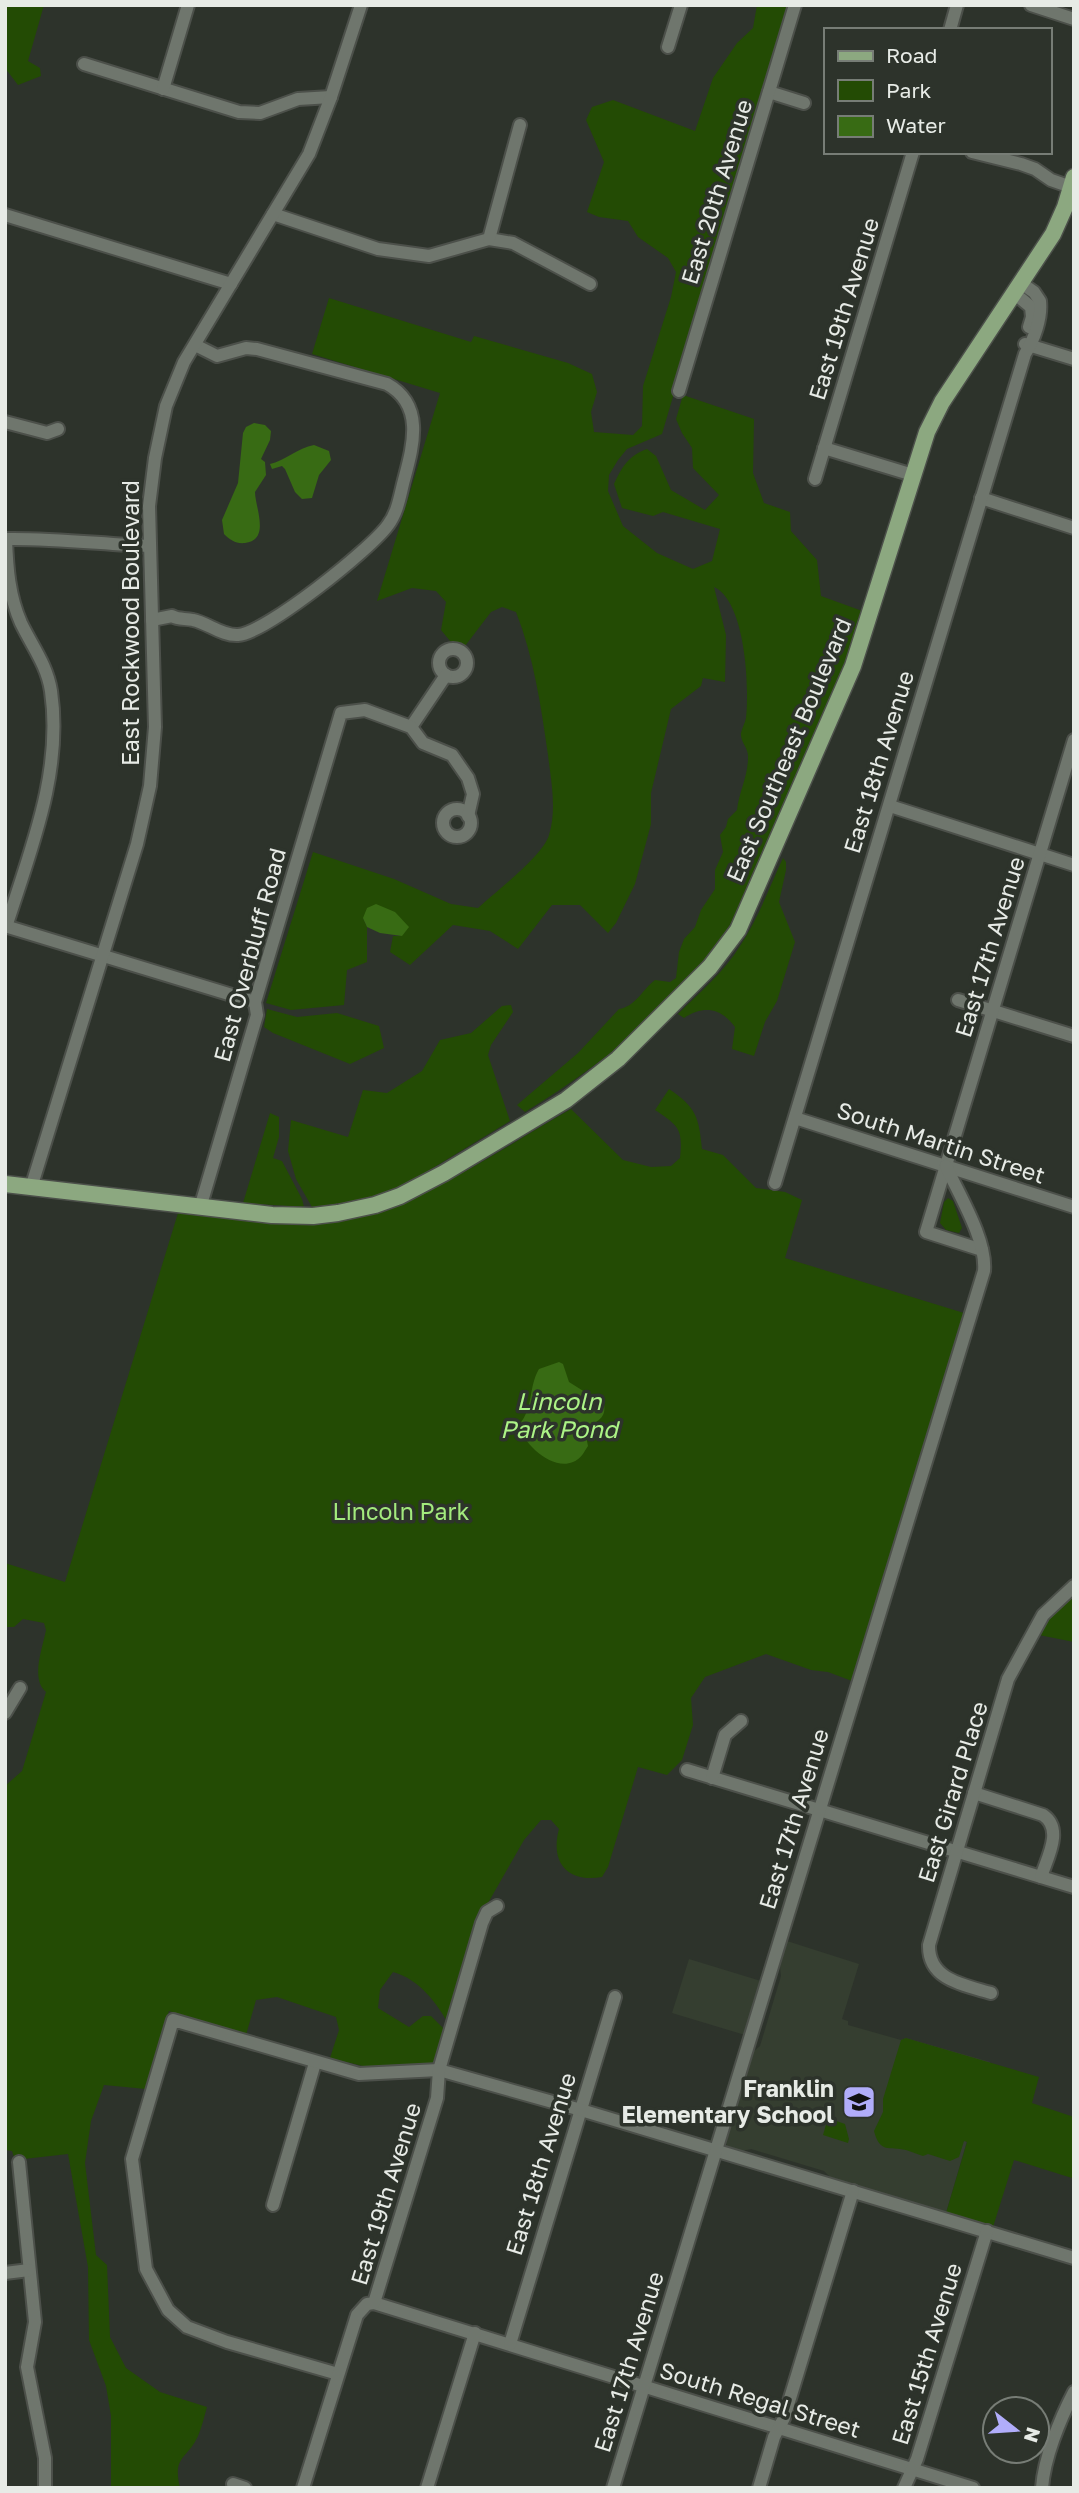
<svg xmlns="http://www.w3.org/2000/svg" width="1079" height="2493" font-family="'Golos Text',sans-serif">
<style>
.built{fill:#353e30}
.green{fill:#234b04}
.water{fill:#386b14}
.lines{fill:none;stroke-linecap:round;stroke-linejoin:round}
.minor-casing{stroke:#4c504a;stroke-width:16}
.major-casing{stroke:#4c504a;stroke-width:19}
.minor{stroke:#6f766d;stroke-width:12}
.major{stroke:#8ca880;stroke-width:16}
.labels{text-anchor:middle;stroke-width:7;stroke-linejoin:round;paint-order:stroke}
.street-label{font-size:23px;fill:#e7ebe6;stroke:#2d332b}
.park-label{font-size:23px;fill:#a3ea7d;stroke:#2d332b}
.poi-label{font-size:23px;font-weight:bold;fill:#e7ebe6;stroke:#2d332b;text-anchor:end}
.water-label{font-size:24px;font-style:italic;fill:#acf386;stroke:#2d332b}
</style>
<rect width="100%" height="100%" fill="#2d332b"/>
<g class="built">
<polygon points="787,1941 859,1964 842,2019 848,2021 848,2025 901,2040 906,2038 990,2062 946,2213 830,2177 824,2171 751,2149 742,2151 727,2146 726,2143 754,2051 760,2046 781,1976 780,1967"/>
<polygon points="689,1959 761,1981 745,2035 672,2013"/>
</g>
<g class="green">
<polygon points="5,5 44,5 28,61 40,68 41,76 18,85 5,68"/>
<path d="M757 5H788L662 434 627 449 618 460 609 475 608 491 623 526 657 553 693 569 712 561 720 529 663 512 653 516 622 508 614 484C622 467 628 456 647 449L656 456 671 490 705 510 719 495 693 468 692 448 682 433 676 419 683 395 754 419 753 473 764 503 790 512 791 531 817 560 821 596 865 612 841 675 731 923C681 1002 604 1064 525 1112L517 1105 578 1053 619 1009C635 1007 643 989 655 980L670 982 676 978 679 952 684 939 695 927 701 910 715 889V870L723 852 720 835 726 827 728 819 737 810C739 792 748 776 748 758 749 748 740 742 741 733 742 728 745 723 746 718 747 709 747 699 747 691 747 664 741 599 714 587L726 635 725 682 703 678 701 686 671 709 651 793V824L635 884 616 923 608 933 580 905H552L518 949 490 931 453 925 410 965 390 952 393 936H402L363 918 367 927V962L347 970 344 1005 291 1010 266 1003 313 852 394 879 451 904 478 908C495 892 543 856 549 835 557 809 551 781 548 755 541 706 534 658 516 612L502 607 491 612 465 646 451 642 441 630 446 602 436 591 412 588 377 601 440 393 312 354 329 298 471 342 474 336 568 363 592 374 597 392 591 412 594 432 633 435 642 426 643 386 671 297 676 272 668 258 638 237 628 221 599 217 587 212 604 162 586 120 592 107 613 100 695 131 713 78 737 43 753 28Z"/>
<path d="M783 858 786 862V870L779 902 795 942 777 1001 765 1022 754 1056 732 1049 735 1027C721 1008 704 1005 684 1018L678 1014C700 992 724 972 740 946 758 919 769 888 783 858Z"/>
<polygon points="511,1005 513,1012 491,1045 488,1055 510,1121 400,1188 356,1201 312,1207 296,1179 288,1151 291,1120 348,1137 363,1090 387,1093 422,1071 440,1040 471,1033 502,1006"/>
<polygon points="267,1009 297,1017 337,1013 379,1026 384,1048 350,1064 273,1033 264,1027"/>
<path d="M669 1089C696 1107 699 1117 702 1149L723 1155 756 1188 785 1192 802 1200 785 1258 964 1313 852 1681 828 1672 811 1670 766 1654 705 1677 691 1698 693 1725 682 1760 667 1775 638 1767 608 1867 602 1877C567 1883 550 1862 559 1829L551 1820H541L524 1840 484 1910 449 2025C437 2003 419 1979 393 1972L380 1990 378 2008 409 2027 423 2016H431L447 2032 435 2063 367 2067 330 2058 339 2030 336 2017 277 1997 256 2000 246 2035 169 2011 146 2089 104 2085 91 2121 85 2163 96 2255 107 2265 110 2337 126 2368 160 2392 207 2407C204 2417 202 2427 198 2436 188 2459 172 2455 180 2488H111V2416L106 2386 89 2340 88 2267 68 2154 15 2160 12 2151 5 2150V1786L22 1771 46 1692C30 1679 43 1647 46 1630L44 1623 23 1619 14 1627H5V1563L65 1582 178 1213C223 1217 271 1227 316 1223 409 1215 492 1154 571 1109L623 1160 651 1167 671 1166 680 1158C683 1129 679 1126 655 1110Z"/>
<polygon points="270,1113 279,1117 279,1137 273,1158 282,1161 302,1199 304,1207 243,1203"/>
<polygon points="948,1198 953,1201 962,1228 959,1233 946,1230 940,1223 944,1202"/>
<polygon points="1074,1595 1074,1642 1039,1635 1055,1609"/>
<path d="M906 2038 1039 2077 1032 2103 1074 2117 1072 2178 1014 2160 993 2227 946 2213 967 2142 964 2141 959 2157 950 2161 928 2154 923 2156C917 2154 912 2152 906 2150 889 2146 880 2154 874 2131L883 2112V2099L901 2040Z"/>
<polygon points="828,2118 845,2124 849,2139 848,2143 823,2135"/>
</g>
<g class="water">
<path d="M254 423 265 425 271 431 270 440 261 459 265 462 266 475 255 492C255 507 271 540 245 543 236 544 230 540 224 534L222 520 238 483 243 433 246 427Z"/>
<path d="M314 445 329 451 331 460 319 475 312 498 302 499 295 492 285 469 282 466 272 469 270 464C284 461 298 448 314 445Z"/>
<polygon points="376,904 395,912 409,927 402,936 380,933 367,927 363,918 367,908"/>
<path d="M559 1362 563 1364 569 1382 604 1404C607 1421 593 1421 585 1431L588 1446C584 1452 581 1459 573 1462 552 1471 523 1444 519 1425 534 1407 528 1388 539 1369Z"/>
</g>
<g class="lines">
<defs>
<g id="minor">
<polyline points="1031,5 1074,19"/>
<polyline points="950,30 957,5"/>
<polyline points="668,47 681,5"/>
<polyline points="84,64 239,112 260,113 298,99 331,97"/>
<polyline points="163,89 188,5"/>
<polyline points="769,92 804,103"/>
<polyline points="972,152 1021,164 1035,169 1051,180 1074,188"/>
<polyline points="273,214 378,249 429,256 489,239 513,243 590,284"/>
<polyline points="5,215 231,284"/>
<polyline points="489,239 520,125"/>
<polyline points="1014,293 1031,307 1032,317 1029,327"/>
<polyline points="1025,344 1074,359"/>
<polyline points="679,391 795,5"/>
<polyline points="5,422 47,433 58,429"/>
<polyline points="824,448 913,475"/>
<polyline points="815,479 913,152"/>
<polyline points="981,498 1074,528"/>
<path d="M5 539C53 538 101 544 149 546"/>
<path d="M6 539C7 568 9 596 21 623 32 646 47 665 51 691 63 772 30 851 6 927"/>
<path d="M152 620 172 616C179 620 185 618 193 620 208 623 222 636 238 635 266 633 371 549 388 525 398 512 400 495 404 480 413 446 425 405 387 384L257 349 246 348 217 356 195 345"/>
<circle cx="453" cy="663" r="14"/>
<polyline points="411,727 446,675"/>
<polyline points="890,806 1074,865"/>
<circle cx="457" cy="823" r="14"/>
<polyline points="5,926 255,1002"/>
<polyline points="958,1000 1074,1036"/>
<polyline points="795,1118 1074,1207"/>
<path d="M775 1183 1025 354C1034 340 1042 318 1040 301L1034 292 1021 283"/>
<polyline points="31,1188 137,844 150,786 155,727 149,506 155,458 166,406 184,362 309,154 331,97 361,5"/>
<polyline points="200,1208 257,1015 255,1002 341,713 365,710 411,727 423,743 452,755 468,778 473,794 468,816"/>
<polyline points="982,1250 926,1232 1074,740"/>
<polyline points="5,1713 20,1688"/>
<polyline points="687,1770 1074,1887"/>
<polyline points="712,1778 725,1735 741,1721"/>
<path d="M974 1793 1043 1815C1064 1829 1047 1858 1041 1877"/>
<path d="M991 1993C964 1985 928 1980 929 1945L1008 1679 1043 1615 1074 1586"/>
<polyline points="19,2162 35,2322 27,2367 45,2458 45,2488"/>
<polyline points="273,2205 315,2063"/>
<polyline points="5,2273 29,2270"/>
<polyline points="374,2303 973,2488"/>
<polyline points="510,2344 615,1997"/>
<polyline points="338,2374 227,2342 187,2327 168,2310 146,2269 132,2159 173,2020 359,2074 439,2070 581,2110 1074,2258"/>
<polyline points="233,2484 245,2488"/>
<polyline points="303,2488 357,2315 367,2304 374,2303 437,2098 439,2070 482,1923 487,1912 497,1906"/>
<polyline points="427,2488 475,2333"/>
<path d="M613 2488 984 1271C987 1240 959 1195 946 1166"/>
<polyline points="759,2488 774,2437 784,2418 853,2191"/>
<polyline points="904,2488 917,2459 987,2231"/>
<path d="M1042 2488C1044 2458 1060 2419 1074 2392"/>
</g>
<polyline id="major" points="5,1184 272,1215 313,1216 338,1213 375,1205 400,1196 444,1173 566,1100 618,1059 710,967 738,930 853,666 927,432 942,402 1053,234 1065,207 1074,177"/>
</defs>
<use href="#minor" class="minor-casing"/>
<use href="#major" class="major-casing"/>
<use href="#minor" class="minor"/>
<use href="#major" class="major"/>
</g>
<defs>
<symbol id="school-square" viewBox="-11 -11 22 22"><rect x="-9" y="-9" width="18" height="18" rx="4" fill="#b1adfa" stroke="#2d332b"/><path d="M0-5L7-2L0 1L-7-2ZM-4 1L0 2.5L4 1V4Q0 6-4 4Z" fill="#111"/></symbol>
</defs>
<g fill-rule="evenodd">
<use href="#school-square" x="840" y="2083" width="38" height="38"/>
</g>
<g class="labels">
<g class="street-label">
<text transform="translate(717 192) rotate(-73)" y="8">East 20th Avenue</text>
<text transform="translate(844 309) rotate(-73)" y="8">East 19th Avenue</text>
<text transform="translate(131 623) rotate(-90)" y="8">East Rockwood Boulevard</text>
<text transform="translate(789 750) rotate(-67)" y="8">East Southeast Boulevard</text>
<text transform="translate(879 762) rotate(-73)" y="8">East 18th Avenue</text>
<text transform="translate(990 947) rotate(-73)" y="8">East 17th Avenue</text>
<text transform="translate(250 955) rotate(-75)" y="8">East Overbluff Road</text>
<text transform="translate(941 1143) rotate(18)" y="8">South Martin Street</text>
<text transform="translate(953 1792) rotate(-73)" y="8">East Girard Place</text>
<text transform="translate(794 1819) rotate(-73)" y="8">East 17th Avenue</text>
<text transform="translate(541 2164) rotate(-73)" y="8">East 18th Avenue</text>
<text transform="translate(386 2194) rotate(-73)" y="8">East 19th Avenue</text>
<text transform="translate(927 2354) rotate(-73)" y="8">East 15th Avenue</text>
<text transform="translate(629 2362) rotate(-73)" y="8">East 17th Avenue</text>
<text transform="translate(760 2400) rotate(17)" y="8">South Regal Street</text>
</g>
<g class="park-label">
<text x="401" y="1520">Lincoln Park</text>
</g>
<g class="poi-label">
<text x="834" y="2097">Franklin<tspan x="834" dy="26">Elementary School</tspan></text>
</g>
<g class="water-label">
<text x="559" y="1410">Lincoln<tspan x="559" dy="28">Park Pond</tspan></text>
</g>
</g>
<rect width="1079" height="2493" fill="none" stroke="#e7ebe6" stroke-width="14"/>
<rect x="824" y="28" width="228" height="126" fill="#2d332b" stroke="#777d76" stroke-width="2"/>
<rect x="838" y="51" width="35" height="10" fill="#8ca880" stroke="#777d76" stroke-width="2"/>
<text x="886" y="63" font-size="21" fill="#e7ebe6">Road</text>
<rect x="838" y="80" width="35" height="21" fill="#234b04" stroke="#777d76" stroke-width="2"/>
<text x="886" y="98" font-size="21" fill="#e7ebe6">Park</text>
<rect x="838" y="116" width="35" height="21" fill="#386b14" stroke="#777d76" stroke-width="2"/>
<text x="886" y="133" font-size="21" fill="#e7ebe6">Water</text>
<g transform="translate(1016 2430) rotate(107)"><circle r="33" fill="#2d332b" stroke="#777d76" stroke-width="2"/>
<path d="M0-5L12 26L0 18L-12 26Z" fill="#b1adfa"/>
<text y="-10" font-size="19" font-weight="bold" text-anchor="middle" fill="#e7ebe6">N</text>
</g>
</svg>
